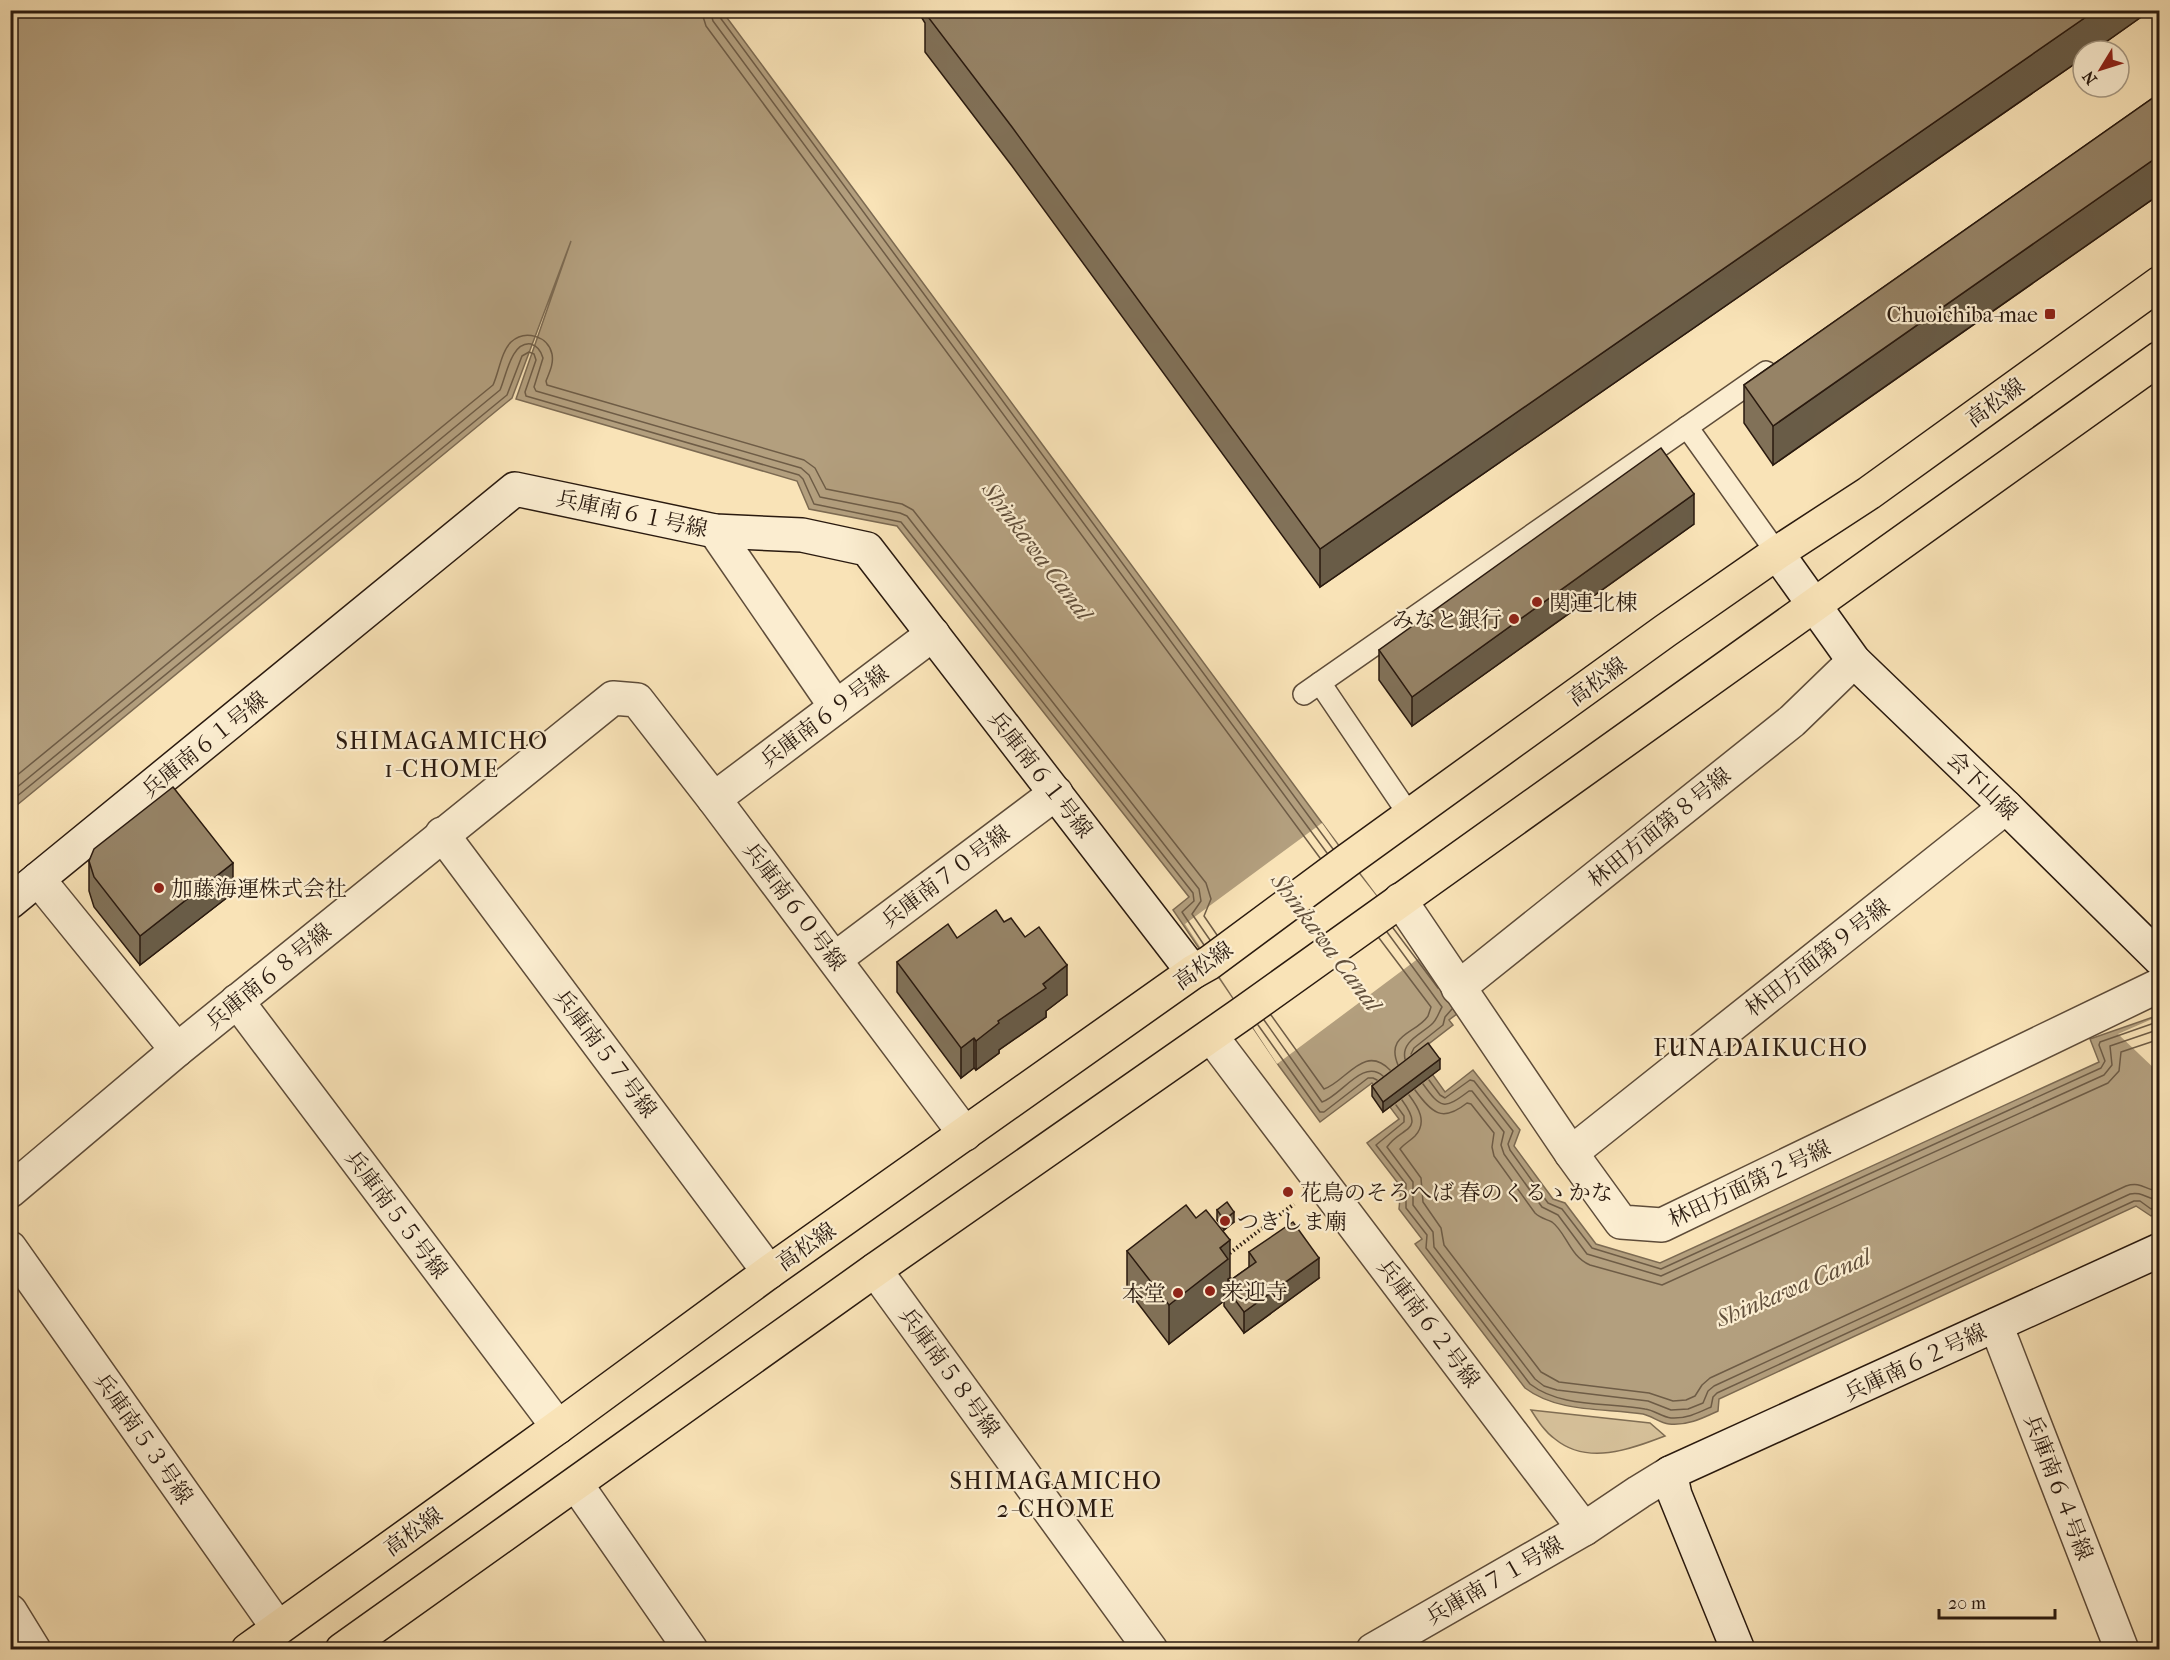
<svg xmlns="http://www.w3.org/2000/svg" width="2170" height="1660" font-family="'IM FELL French Canon','Noto Serif JP',serif">
<style>
.green{fill:#d6c19a;stroke:#806e54;stroke-width:1.5}
.water{fill:#b39f7e;stroke:#7c6a52;stroke-width:1.5}
.pier{fill:#f9e3b7}
.lines{fill:none;stroke-linecap:round;stroke-linejoin:round}
.shore{stroke:#6e5c46;stroke-width:1.5}
.lane-casing{stroke:#5e4c39;stroke-width:24}
.street-casing{stroke:#5e4c39;stroke-width:36}
.secondary-casing{stroke:#2a1a0f;stroke-width:36}
.primary-casing{stroke:#2a1a0f;stroke-width:36}
.path{stroke:#2a1a0f;stroke-width:4;stroke-dasharray:1.5 3;stroke-linecap:butt}
.lane{stroke:#fbedd0;stroke-width:21}
.street{stroke:#fbedd0;stroke-width:33}
.secondary{stroke:#fbedd0;stroke-width:33}
.primary{stroke:#f9e3b7;stroke-width:33}
.wall{fill:#817158;stroke:#2a1a0f;stroke-width:1.5}
.shaded-wall{fill:#695c47;stroke:#2a1a0f;stroke-width:1.5}
.building{fill:#968366;stroke:#2a1a0f;stroke-width:1.5}
.poi-dot{fill:#8f2418;stroke:#fbedd0;stroke-width:2}
.labels{text-anchor:middle;stroke-width:4.5;stroke-linejoin:round;paint-order:stroke}
.poi-label{font-size:22px;fill:#2a1a0f;stroke:#fbedd0;text-anchor:start}
.street-label{font-size:22px;fill:#2a1a0f;stroke:#fbedd0}
.water-label{font-size:24px;font-style:italic;fill:#614f3b;stroke:#fbedd0}
.neighbourhood-label{font-size:24px;letter-spacing:1.5px;fill:#2a1a0f;stroke:#fbedd0}
</style>
<rect width="100%" height="100%" fill="#f9e3b7"/>
<filter id="stains"><feTurbulence type="fractalNoise" baseFrequency=".00333" numOctaves="4"/><feColorMatrix values="0 0 0 0 .2 0 0 0 0 .09 0 0 0 0 .02 0 0 0 .5 -.17"/></filter>
<radialGradient id="worn" r=".72"><stop offset=".6" stop-color="#630" stop-opacity="0"/><stop offset="1" stop-color="#630" stop-opacity=".3"/></radialGradient>
<path class="green" d="M1531 1410 1650 1423 1665 1436C1631 1449 1588 1466 1555 1439 1545 1432 1538 1421 1531 1410Z"/>
<path class="water" d="M11 11H722L1322 823 1462 1010 1449 1020 1453 1025 1417 1053 1445 1092 1473 1070 1520 1130 1514 1146 1553 1199 1565 1203 1596 1244 1660 1263 2099 1062 2090 1039 2159 1015V1212L2151 1216 2136 1206 1719 1399 1718 1411C1703 1418 1687 1426 1669 1424 1660 1423 1652 1416 1643 1414 1604 1408 1558 1413 1525 1388L1415 1244 1422 1239 1399 1209 1401 1187 1367 1143 1399 1119 1372 1083 1320 1122 1279 1066 1173 910 1189 897 897 526 809 509 797 481 516 399 571 241 512 398 11 810Z"/>
<g class="pier">
<polygon points="1322,823 1348,860 1423,955 1277,1064 1185,924"/>
<polygon points="2159,1016 2159,1073 2118,1034"/>
</g>
<g class="lines">
<g class="shore">
<polyline points="701,10 706,26 1320,858"/>
<polyline points="710,10 713,21 1327,853"/>
<polyline points="717,10 719,16 1333,849"/>
<path d="M10 781 493 385C499 372 501 352 511 342 525 329 548 336 552 354 554 364 549 373 546 381L547 385 804 460 815 468 826 489 902 504 913 510 1206 883 1211 899 1204 916 1217 935"/>
<path d="M10 793 500 390C506 377 511 341 531 344 538 346 541 351 543 358L534 387 536 391 801 468 809 475 820 497 900 513 907 516 1199 889 1201 901 1192 914 1210 940"/>
<polyline points="10,802 507,395 522,356 529,352 534,354 536,360 525,392 526,396 799,475 803,479 814,504 901,522 1193,893 1194,901 1182,912 1204,945"/>
<polyline points="1393,928 1438,988"/>
<path d="M1387 932 1442 1007C1439 1012 1437 1019 1433 1023 1422 1034 1401 1041 1405 1059"/>
<path d="M1379 938 1431 1007C1430 1010 1429 1013 1428 1016 1416 1034 1385 1034 1398 1065"/>
<path d="M1271 1015 1324 1089C1346 1082 1364 1043 1390 1070"/>
<path d="M1264 1020 1322 1102C1341 1096 1363 1058 1383 1076"/>
<polyline points="1258,1025 1320,1112 1324,1112 1368,1078 1373,1078 1377,1080"/>
<polyline points="1411,1054 1414,1048 1443,1025 1445,1017 1452,1009"/>
<polyline points="1429,1080 1440,1095 1445,1098 1470,1080 1474,1081 1513,1131 1508,1144 1510,1150 1548,1203 1562,1209 1592,1248 1661,1269 2101,1068 2105,1061 2099,1045 2100,1042 2160,1021"/>
<path d="M1423 1084C1441 1109 1444 1110 1469 1091H1472L1504 1132 1501 1145 1504 1154 1542 1207 1558 1215 1587 1254 1661 1276 2104 1075 2112 1065 2110 1046 2160 1029"/>
<path d="M1415 1090C1432 1113 1442 1123 1467 1103L1471 1104 1494 1133 1492 1147 1494 1156 1535 1213C1540 1218 1546 1219 1552 1222 1566 1232 1570 1257 1590 1265L1662 1285 2108 1083 2119 1071 2121 1052 2160 1039"/>
<path d="M1409 1095C1418 1107 1428 1122 1415 1136 1410 1141 1404 1144 1400 1149L1421 1178 1423 1202 1441 1228 1444 1245 1541 1372 1559 1382 1649 1393 1673 1401 1686 1400 1695 1396 1702 1385 1710 1378 2126 1186C2142 1181 2146 1191 2160 1191"/>
<path d="M1402 1100C1426 1133 1401 1126 1387 1147L1413 1182V1205L1433 1232 1434 1247 1535 1379 1544 1386 1557 1390 1648 1401 1671 1410 1688 1409 1703 1403 1708 1391 1714 1386 2130 1194C2142 1191 2148 1200 2160 1200"/>
<path d="M1396 1105 1404 1116V1122L1376 1145 1406 1184V1208L1427 1235 1426 1248 1530 1384C1561 1408 1607 1402 1645 1409 1654 1410 1662 1417 1671 1418 1686 1419 1698 1413 1711 1407L1713 1397 1717 1393 2134 1201H2140L2151 1209 2160 1207"/>
</g>
<defs>
<g id="lane">
<polyline points="1687,427 1777,553"/>
<polyline points="1320,683 1410,816"/>
<polyline points="1304,694 1766,372"/>
</g>
<g id="street">
<polyline points="715,531 836,707"/>
<polyline points="714,799 933,634"/>
<polyline points="442,834 769,1272"/>
<polyline points="38,879 177,1050"/>
<polyline points="1400,900 1571,1153 1621,1222 1662,1225 2160,985"/>
<polyline points="835,959 1056,793"/>
<polyline points="1458,988 1792,721 1854,661"/>
<polyline points="237,1001 558,1427"/>
<polyline points="1211,1036 1584,1529 1639,1492 1670,1473"/>
<polyline points="1571,1153 2006,807"/>
<polyline points="10,1191 177,1050 613,698 637,700 714,799 965,1134"/>
<polyline points="10,1248 278,1628"/>
<polyline points="875,1270 1151,1650"/>
<polyline points="1996,1325 2122,1650"/>
<polyline points="576,1484 691,1650"/>
<polyline points="10,1611 34,1650"/>
<polyline points="1373,1650 1584,1529"/>
</g>
<g id="secondary">
<polyline points="1777,553 1854,661 2006,807 2160,959"/>
<polyline points="10,902 515,489 715,531 802,535 867,549 1193,972"/>
<polyline points="1738,1650 1675,1495 1670,1473 2160,1250"/>
</g>
<g id="primary">
<polyline points="248,1650 558,1427 769,1272 1193,972 1209,963 1348,860 1665,631 1777,553 1869,493 2160,283"/>
<polyline points="342,1650 875,1270 1243,1013 2160,358"/>
</g>
</defs>
<use href="#lane" class="lane-casing"/>
<use href="#street" class="street-casing"/>
<use href="#secondary" class="secondary-casing"/>
<use href="#primary" class="primary-casing"/>
<polyline class="path" points="1226,1256 1294,1204"/>
<use href="#lane" class="lane"/>
<use href="#street" class="street"/>
<use href="#secondary" class="secondary"/>
<use href="#primary" class="primary"/>
</g>
<g class="wall">
<polygon points="917,10 2151,10 2093,51 2083,51 2083,58 1320,587 1012,166 925,52 925,23"/>
<polygon points="2160,93 2160,194 1773,465 1744,423 1744,385"/>
<polygon points="1694,524 1412,726 1379,680 1379,650"/>
<polygon points="89,861 233,893 140,965 94,907 89,891"/>
<polygon points="1004,922 1067,995 1046,1011 1046,1017 999,1050 999,1053 976,1070 974,1068 961,1078 897,992 897,962"/>
<polygon points="1440,1069 1383,1112 1372,1096 1372,1086"/>
<polygon points="1217,1210 1234,1222 1224,1230 1217,1220"/>
<polygon points="1127,1251 1230,1278 1228,1279 1228,1282 1249,1267 1249,1252 1319,1278 1244,1333 1224,1306 1224,1301 1169,1344 1127,1289"/>
</g>
<g class="shaded-wall">
<polygon points="2096,10 2151,10 2093,51 2083,51 2083,58 1320,587 1320,549"/>
<polygon points="2160,155 2160,194 1773,465 1773,426"/>
<polygon points="1694,494 1694,524 1412,726 1412,697"/>
<polygon points="233,863 233,893 140,965 140,936"/>
<polygon points="1067,965 1067,995 1046,1011 1046,1017 999,1050 999,1053 976,1070 976,1041 998,1021 1043,984"/>
<polygon points="974,1038 974,1068 961,1078 961,1048"/>
<polygon points="1440,1059 1440,1069 1383,1112 1383,1102"/>
<polygon points="1234,1212 1234,1222 1224,1230 1224,1220"/>
<polygon points="1230,1240 1230,1278 1228,1279 1228,1291 1224,1285 1224,1301 1169,1344 1169,1305 1220,1248"/>
<polygon points="1319,1258 1319,1278 1244,1333 1244,1312"/>
</g>
<g class="building">
<polygon points="929,10 2096,10 1320,549 1012,127 925,13"/>
<polygon points="2160,93 2160,155 1773,426 1744,385"/>
<polygon points="1661,448 1694,494 1412,697 1379,650"/>
<polygon points="173,787 233,863 140,936 94,877 89,861 94,849"/>
<polygon points="996,910 1004,922 1011,918 1025,937 1039,927 1067,965 1043,984 1046,988 998,1021 999,1023 976,1041 974,1038 961,1048 897,962 948,924 957,938"/>
<polygon points="1428,1043 1440,1059 1383,1102 1372,1086"/>
<polygon points="1227,1202 1234,1212 1224,1220 1217,1210"/>
<polygon points="1186,1205 1196,1218 1206,1210 1230,1240 1220,1248 1228,1259 1169,1305 1127,1251"/>
<polygon points="1293,1222 1319,1258 1244,1312 1224,1285 1256,1262 1249,1252"/>
</g>
<g class="poi-dot">
<rect x="2044" y="308" width="12" height="12" rx="3"/>
<circle cx="1537" cy="602" r="6"/>
<circle cx="1514" cy="619" r="6"/>
<circle cx="159" cy="888" r="6"/>
<circle cx="1288" cy="1192" r="6"/>
<circle cx="1225" cy="1221" r="6"/>
<circle cx="1210" cy="1291" r="6"/>
<circle cx="1178" cy="1293" r="6"/>
</g>
<g class="labels">
<g class="poi-label">
<text x="2038" y="322" text-anchor="end">Chuoichiba-mae</text>
<text x="1549" y="610">関連北棟</text>
<text x="1502" y="627" text-anchor="end">みなと銀行</text>
<text x="171" y="896">加藤海運株式会社</text>
<text x="1300" y="1200">花鳥のそろへば 春のくるゝかな</text>
<text x="1237" y="1229">つきしま廟</text>
<text x="1222" y="1299">来迎寺</text>
<text x="1166" y="1301" text-anchor="end">本堂</text>
</g>
<g class="street-label">
<text transform="translate(1995 402) rotate(-36)" y="8">高松線</text>
<text transform="translate(632 513) rotate(12)" y="8">兵庫南６１号線</text>
<text transform="translate(1597 681) rotate(-36)" y="8">高松線</text>
<text transform="translate(824 716) rotate(-37)" y="8">兵庫南６９号線</text>
<text transform="translate(204 744) rotate(-39)" y="8">兵庫南６１号線</text>
<text transform="translate(1041 774) rotate(52)" y="8">兵庫南６１号線</text>
<text transform="translate(1983 785) rotate(44)" y="8">会下山線</text>
<text transform="translate(1659 827) rotate(-39)" y="8">林田方面第８号線</text>
<text transform="translate(945 876) rotate(-37)" y="8">兵庫南７０号線</text>
<text transform="translate(795 906) rotate(53)" y="8">兵庫南６０号線</text>
<text transform="translate(1817 957) rotate(-38)" y="8">林田方面第９号線</text>
<text transform="translate(1203 965) rotate(-35)" y="8">高松線</text>
<text transform="translate(268 976) rotate(-39)" y="8">兵庫南６８号線</text>
<text transform="translate(606 1053) rotate(53)" y="8">兵庫南５７号線</text>
<text transform="translate(1749 1183) rotate(-25)" y="8">林田方面第２号線</text>
<text transform="translate(397 1214) rotate(53)" y="8">兵庫南５５号線</text>
<text transform="translate(806 1246) rotate(-35)" y="8">高松線</text>
<text transform="translate(1429 1323) rotate(53)" y="8">兵庫南６２号線</text>
<text transform="translate(1915 1362) rotate(-25)" y="8">兵庫南６２号線</text>
<text transform="translate(950 1372) rotate(54)" y="8">兵庫南５８号線</text>
<text transform="translate(144 1438) rotate(55)" y="8">兵庫南５３号線</text>
<text transform="translate(2059 1487) rotate(69)" y="8">兵庫南６４号線</text>
<text transform="translate(413 1531) rotate(-36)" y="8">高松線</text>
<text transform="translate(1494 1580) rotate(-30)" y="8">兵庫南７１号線</text>
</g>
<g class="water-label">
<text transform="translate(1037 551) rotate(53)" y="8">Shinkawa Canal</text>
<text transform="translate(1326 942) rotate(53)" y="8">Shinkawa Canal</text>
<text transform="translate(1793 1288) rotate(-23)" y="8">Shinkawa Canal</text>
</g>
<g class="neighbourhood-label">
<text x="442" y="749">SHIMAGAMICHO<tspan x="442" dy="28">1-CHOME</tspan></text>
<text x="1761" y="1056">FUNADAIKUCHO</text>
<text x="1056" y="1489">SHIMAGAMICHO<tspan x="1056" dy="28">2-CHOME</tspan></text>
</g>
</g>
<rect width="2170" height="1660" fill="none" stroke="#f9e3b7" stroke-width="36"/>
<rect x="12" y="12" width="2146" height="1636" fill="none" stroke="#2a1a0f" stroke-width="3"/>
<rect x="18" y="18" width="2134" height="1624" fill="none" stroke="#2a1a0f" stroke-width="1.5"/>
<g transform="translate(2101 69) rotate(232)"><circle r="28" fill="#fbedd0" stroke="#a79983" stroke-width="1.5"/>
<path d="M0-4.5L10 22L0 15L-10 22Z" fill="#8f2418"/>
<text y="-9" font-size="16" font-weight="bold" text-anchor="middle" fill="#2a1a0f">N</text>
</g>
<path d="M1939 1609v9h116v-9" fill="none" stroke="#2a1a0f" stroke-width="3"/>
<text x="1948" y="1609" font-size="18" fill="#2a1a0f" stroke="#fbedd0" stroke-width="4.5" paint-order="stroke">20 m</text>
<rect width="100%" height="100%" filter="url(#stains)"/>
<rect width="100%" height="100%" fill="url(#worn)"/>
</svg>
